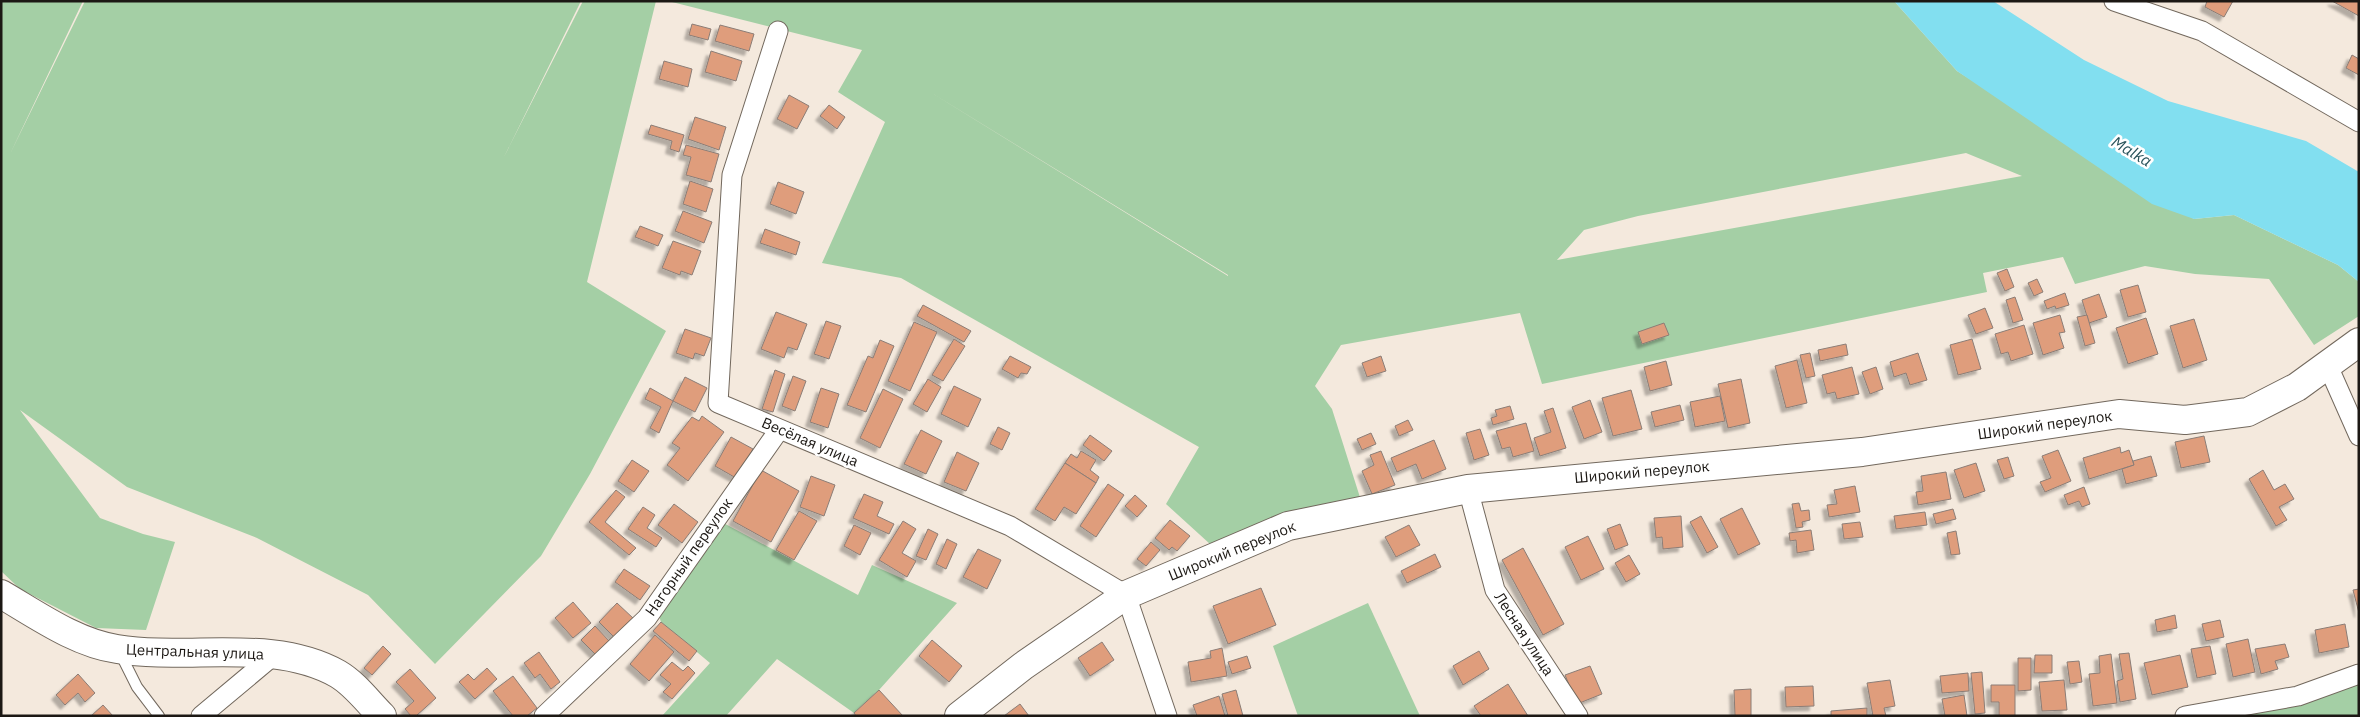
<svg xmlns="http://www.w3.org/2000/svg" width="2360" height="717" font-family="'IBM Plex Sans',sans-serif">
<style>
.green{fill:#a4cfa5;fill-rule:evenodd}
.water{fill:#82dff0}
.building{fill:#df9d7c;stroke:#8b7d76;filter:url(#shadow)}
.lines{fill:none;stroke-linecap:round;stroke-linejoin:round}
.lane-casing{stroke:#72685d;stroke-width:12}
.street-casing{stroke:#72685d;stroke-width:21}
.secondary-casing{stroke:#72685d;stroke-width:30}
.lane{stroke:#fff;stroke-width:10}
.street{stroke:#fff;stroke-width:19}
.secondary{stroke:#fff;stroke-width:28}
.labels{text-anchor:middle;stroke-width:5;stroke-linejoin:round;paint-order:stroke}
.street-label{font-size:15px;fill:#1c1814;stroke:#fff}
.water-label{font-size:16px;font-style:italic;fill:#29535b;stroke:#fff}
</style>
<defs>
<filter id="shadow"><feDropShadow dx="-4.5" dy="4.5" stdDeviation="1" flood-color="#0004"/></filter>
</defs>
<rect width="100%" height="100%" fill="#f4e9dd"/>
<g class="green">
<polygon points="1,1 83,1 10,154 85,1 581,1 504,157 583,1 656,1 587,282 666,331 590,474 541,556 435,664 368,595 257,538 127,487 20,410 100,518 143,534 175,542 146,630 96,628 20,589 1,571"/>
<path d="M668 1H1894L1957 71 2194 219 2234 215 2338 265 2359 282V316L2314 345 2269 279 2195 274 2145 266 2075 284 2063 257 1983 273 1987 292 1542 384 1520 313 1341 345 1315 386 1332 409 1364 510 1221 554 1166 504 1199 447 901 278 822 263 885 122 838 92 862 50ZM922 87 1228 275V276ZM1966 153 2022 176 1557 260 1584 230 1638 216Z"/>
<polygon points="716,519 858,595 872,565 957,603 879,690 854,713 777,659 726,716 662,716 710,663 661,622 656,606"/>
<polygon points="1368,603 1420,716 1298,716 1273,646"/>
<polygon points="2359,674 2359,716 2232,716"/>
</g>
<polygon class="water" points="1894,1 1993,1 2084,60 2168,101 2306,141 2359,172 2359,282 2338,265 2234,215 2194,219 2152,204 1957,71"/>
<g class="building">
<polygon points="2207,1 2233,1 2224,17 2205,7"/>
<polygon points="2332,1 2359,1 2359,16"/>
<polygon points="692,24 711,29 708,40 689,35"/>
<polygon points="720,25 754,34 749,51 715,41"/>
<polygon points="711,51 742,61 736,81 705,72"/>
<polygon points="2352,55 2359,59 2359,75 2346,68"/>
<polygon points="664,61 692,69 688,87 659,79"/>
<polygon points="789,95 809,106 797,129 777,119"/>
<polygon points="829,105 845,117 837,129 820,116"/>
<polygon points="695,117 726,127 719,150 688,139"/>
<polygon points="651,125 684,135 679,152 670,149 672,141 648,134"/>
<polygon points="686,145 719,154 711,182 686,175 691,157 683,155"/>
<polygon points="690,181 713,189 706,212 683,204"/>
<polygon points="778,182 804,192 796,214 770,204"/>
<polygon points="683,211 712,222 704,243 675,231"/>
<polygon points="640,226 663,235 658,246 635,237"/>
<polygon points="765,229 800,242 796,255 760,243"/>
<polygon points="673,241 701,251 692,275 681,271 680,275 662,268"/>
<polygon points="2007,269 2014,287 2005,291 1997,273"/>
<polygon points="2037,279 2043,292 2034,296 2028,283"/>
<polygon points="2138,285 2146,312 2128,317 2120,290"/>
<polygon points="2065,293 2069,305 2056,309 2055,306 2047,309 2044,301"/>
<polygon points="2099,294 2107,317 2089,323 2082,300"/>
<polygon points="2015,297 2023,320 2013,323 2006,300"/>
<polygon points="923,305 971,331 964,342 917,316"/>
<polygon points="1985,308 1993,328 1976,334 1968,315"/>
<polygon points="776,312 807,324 797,350 788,347 784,358 761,349"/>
<polygon points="2060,315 2065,332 2059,333 2064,348 2043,355 2033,323"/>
<polygon points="2087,315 2095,343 2085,346 2077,317"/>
<polygon points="2146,318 2158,354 2128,364 2116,328"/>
<polygon points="2194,319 2207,360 2183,368 2170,326"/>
<polygon points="826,321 841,326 829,359 814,354"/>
<polygon points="914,322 937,332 910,391 888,381"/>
<polygon points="1664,323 1669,335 1642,344 1638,332"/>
<polygon points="2024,325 2033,354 2011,361 2008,352 2001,354 1995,334"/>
<polygon points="685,329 711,338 704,356 695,353 693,359 676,353"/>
<polygon points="954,339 965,346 943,381 932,375"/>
<polygon points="1972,339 1981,369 1958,375 1950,345"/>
<polygon points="880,340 894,346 866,412 847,405 868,356 873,358"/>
<polygon points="1846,344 1848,355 1820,361 1818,350"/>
<polygon points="1810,353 1815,376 1806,378 1800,355"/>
<polygon points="1918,353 1927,380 1910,385 1906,373 1894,377 1890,362"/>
<polygon points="1010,356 1031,367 1027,374 1021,373 1018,378 1002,369"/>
<polygon points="1381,356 1386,371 1367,377 1362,363"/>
<polygon points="1797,360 1807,403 1786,408 1775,366"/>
<polygon points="1666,361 1672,385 1650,391 1644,367"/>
<polygon points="1852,367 1859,394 1837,399 1835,392 1827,394 1822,375"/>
<polygon points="1876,367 1883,389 1870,394 1862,372"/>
<polygon points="775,370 785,374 773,412 762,409"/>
<polygon points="793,376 806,381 795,411 782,406"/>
<polygon points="685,377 707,388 695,412 673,401"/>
<polygon points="928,379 941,387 927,412 913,404"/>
<polygon points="1741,379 1750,423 1728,428 1718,384"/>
<polygon points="954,386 981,399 968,427 941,414"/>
<polygon points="650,388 673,401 659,433 650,428 661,407 645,399"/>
<polygon points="821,388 839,394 828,428 810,422"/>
<polygon points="883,389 903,399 880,448 860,438"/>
<polygon points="1631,390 1642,429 1613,436 1602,398"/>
<polygon points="1720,396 1725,421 1695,427 1690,402"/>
<polygon points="1590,400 1602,432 1584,439 1572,407"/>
<polygon points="1680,405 1684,420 1655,427 1651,412"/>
<polygon points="1510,406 1514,419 1493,425 1491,418 1497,416 1495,410"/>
<polygon points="1553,408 1566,448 1540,456 1534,438 1551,432 1544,411"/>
<polygon points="702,416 724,432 688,481 667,465 680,448 672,443 692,417 699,421"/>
<polygon points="1408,420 1413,430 1399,436 1395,426"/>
<polygon points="1526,423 1534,451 1513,457 1510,447 1502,449 1496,431"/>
<polygon points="998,427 1010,433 1002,450 990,444"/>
<polygon points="1480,429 1489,455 1474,460 1466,433"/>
<polygon points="921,430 942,441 926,474 904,464"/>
<polygon points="1371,433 1376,444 1362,450 1357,439"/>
<polygon points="1090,435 1112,451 1104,461 1083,445"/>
<polygon points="2204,436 2210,462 2181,468 2175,442"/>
<polygon points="731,437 753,449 736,478 715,466"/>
<polygon points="1434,440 1446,469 1422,479 1416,464 1397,472 1391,458"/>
<polygon points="2120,447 2121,453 2129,450 2134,465 2089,479 2083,458"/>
<polygon points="2058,450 2071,481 2045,492 2040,482 2051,478 2042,456"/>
<polygon points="1081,451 1096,460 1090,470 1099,477 1096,483 1065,463 1071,454 1077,458"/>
<polygon points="1381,451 1395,485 1372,494 1362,471 1374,465 1370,455"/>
<polygon points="957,452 979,463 966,491 944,482"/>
<polygon points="2151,456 2157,476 2126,484 2122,469 2134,465 2133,461"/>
<polygon points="2008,457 2014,476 2004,479 1997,460"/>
<polygon points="632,460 649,471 634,492 618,481"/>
<polygon points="1065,463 1096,483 1076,514 1064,507 1055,521 1035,509"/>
<polygon points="1976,463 1985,491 1964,498 1954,470"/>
<polygon points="761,470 799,491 771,542 733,521"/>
<polygon points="2263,470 2274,490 2285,484 2294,499 2279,507 2287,520 2276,526 2249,479"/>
<polygon points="1946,472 1951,499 1918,505 1916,492 1923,491 1921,476"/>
<polygon points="811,476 835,485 824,516 800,507"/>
<polygon points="1108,484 1124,495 1096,537 1080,526"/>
<polygon points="1855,486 1860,512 1829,517 1827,505 1837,504 1834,490"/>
<polygon points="2084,487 2090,504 2082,507 2079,501 2068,505 2064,495"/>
<polygon points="616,490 625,497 605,522 636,548 629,555 589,522"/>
<polygon points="864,494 883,502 877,516 894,524 889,534 853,518"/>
<polygon points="1135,495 1147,506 1137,517 1125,506"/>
<polygon points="1799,503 1801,511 1809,510 1810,520 1802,522 1803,527 1796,528 1792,504"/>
<polygon points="674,504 698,522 682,543 658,525"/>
<polygon points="643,507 655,515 647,528 662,538 656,547 628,529"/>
<polygon points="1742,508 1760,544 1738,555 1720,519"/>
<polygon points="1953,509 1956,519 1936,524 1933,514"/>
<polygon points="799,511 817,521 794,560 776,550"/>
<polygon points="1925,512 1927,525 1896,529 1894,516"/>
<polygon points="1681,516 1683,547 1663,549 1662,537 1656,538 1654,518"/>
<polygon points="1701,516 1718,547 1707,553 1690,522"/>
<polygon points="1170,520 1190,536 1177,551 1172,547 1169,550 1155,538"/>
<polygon points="903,521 916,529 902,553 916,561 907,577 879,560"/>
<polygon points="1860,522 1863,537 1844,539 1842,524"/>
<polygon points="1620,524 1628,545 1615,550 1607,529"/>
<polygon points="854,525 871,533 860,555 844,546"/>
<polygon points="1409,525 1420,545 1396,557 1385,537"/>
<polygon points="928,529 938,534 926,560 916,556"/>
<polygon points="1811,530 1814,550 1797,553 1796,540 1790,541 1789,533"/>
<polygon points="1956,531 1960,554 1951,555 1947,533"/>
<polygon points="1588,536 1604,569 1581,580 1565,547"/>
<polygon points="947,539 957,544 946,569 936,564"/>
<polygon points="1151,542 1160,550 1146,566 1137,559"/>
<polygon points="1523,548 1564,624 1543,635 1502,560"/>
<polygon points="978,549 1001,560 987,589 963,577"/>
<polygon points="1435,554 1441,567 1407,583 1401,571"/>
<polygon points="1629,555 1640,574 1626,582 1615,563"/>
<polygon points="624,569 650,586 640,600 615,582"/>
<polygon points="1261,588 1276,625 1228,644 1213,606"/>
<polygon points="2359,589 2359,613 2353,590"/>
<polygon points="573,602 591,623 573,638 555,618"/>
<polygon points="617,603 634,619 615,638 599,622"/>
<polygon points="2175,615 2177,628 2157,632 2155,620"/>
<polygon points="2220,620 2224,637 2206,641 2202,624"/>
<polygon points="661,622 697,651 689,661 653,631"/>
<polygon points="2345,624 2349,647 2319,653 2315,630"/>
<polygon points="595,626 610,642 597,656 581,640"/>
<polygon points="655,635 674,652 649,681 630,664"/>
<polygon points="2248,639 2255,672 2233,677 2226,644"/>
<polygon points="932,640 962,666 949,682 919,656"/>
<polygon points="1102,642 1114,660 1090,676 1078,658"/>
<polygon points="2285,644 2289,657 2275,661 2278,669 2261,674 2255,649"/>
<polygon points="383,646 391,654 372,675 364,668"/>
<polygon points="2210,646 2216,674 2197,678 2191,649"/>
<polygon points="1222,648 1227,676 1191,682 1188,662 1211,658 1210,651"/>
<polygon points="1479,651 1489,669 1463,685 1453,666"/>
<polygon points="539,652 560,682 551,689 540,674 535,678 524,663"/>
<polygon points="2129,653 2136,699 2120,702 2117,681 2123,679 2119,654"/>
<polygon points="2111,654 2117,703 2093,706 2089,674 2100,673 2099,656"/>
<polygon points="2035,655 2052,655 2052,673 2034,673"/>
<polygon points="2180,655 2188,687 2152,695 2144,663"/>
<polygon points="1247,656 1251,668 1232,674 1228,662"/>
<polygon points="2018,658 2031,658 2031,690 2018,691"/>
<polygon points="2079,661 2082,682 2070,684 2067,662"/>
<polygon points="672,662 683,671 688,666 695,673 672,699 663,692 671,684 660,675"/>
<polygon points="1590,666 1602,694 1577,704 1565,675"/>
<polygon points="487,668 497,679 475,699 459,682 468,674 474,680"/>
<polygon points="410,669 436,698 416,716 411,716 405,709 414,701 396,682"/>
<polygon points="1982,672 1985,713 1975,714 1971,673"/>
<polygon points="1968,673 1969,691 1942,693 1940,676"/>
<polygon points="78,674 95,693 85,702 78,693 65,705 56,695"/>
<polygon points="513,676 537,708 527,716 513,716 493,691"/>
<polygon points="1890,680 1895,706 1884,708 1886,716 1873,716 1867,683"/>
<polygon points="2064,680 2067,710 2042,711 2039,682"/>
<polygon points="1508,684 1528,716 1481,716 1474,706"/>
<polygon points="1991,685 2015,685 2015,716 1999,716 1999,702 1991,702"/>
<polygon points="1813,686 1814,706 1786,707 1785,687"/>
<polygon points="1751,689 1751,716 1735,716 1734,690"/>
<polygon points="879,690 903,716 856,716 854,713"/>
<polygon points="1236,690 1243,716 1228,716 1222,694"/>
<polygon points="1964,695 1967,716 1945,716 1942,699"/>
<polygon points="1219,696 1225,716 1197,716 1193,705"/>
<polygon points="1020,704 1029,716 1004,716"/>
<polygon points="103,705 113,716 91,716"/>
<polygon points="1867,708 1867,716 1831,716 1831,711"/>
</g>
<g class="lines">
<defs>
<polyline id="lane" points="119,651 137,687 159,716"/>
<g id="street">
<polyline points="2114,1 2202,31 2359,122"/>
<polyline points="778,31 732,175 718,403 1010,526 1126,595 1167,716"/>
<polyline points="2328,366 2359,436"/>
<polyline points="1468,489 1495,590 1578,716"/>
<polyline points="201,716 274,655"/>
<polyline points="544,716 647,618 779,430"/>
<polyline points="2185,716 2298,696 2359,674"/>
</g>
<g id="secondary">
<path d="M1 594C37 615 76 643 117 649 189 661 272 637 338 674 355 684 368 702 382 716"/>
<polyline points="959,716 1023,666 1126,595 1288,526 1468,489 1862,452 2119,414 2185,420 2248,412 2297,387 2359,342"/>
</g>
</defs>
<use href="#lane" class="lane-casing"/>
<use href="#street" class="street-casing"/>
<use href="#secondary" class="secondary-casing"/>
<use href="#lane" class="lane"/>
<use href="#street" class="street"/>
<use href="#secondary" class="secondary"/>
</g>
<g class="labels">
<g class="street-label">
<text transform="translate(2045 425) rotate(-8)" y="5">Широкий переулок</text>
<text transform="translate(810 442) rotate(23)" y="5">Весёлая улица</text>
<text transform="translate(1642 472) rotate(-5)" y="5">Широкий переулок</text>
<text transform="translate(1232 551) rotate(-22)" y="5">Широкий переулок</text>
<text transform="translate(689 557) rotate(-55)" y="5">Нагорный переулок</text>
<text transform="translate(1524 634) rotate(57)" y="5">Лесная улица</text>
<text transform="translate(195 652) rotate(2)" y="5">Центральная улица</text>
</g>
<g class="water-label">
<text transform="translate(2132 151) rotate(31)" y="6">Malka</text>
</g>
</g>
<rect width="2360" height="717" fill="none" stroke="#1c1814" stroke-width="5"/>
</svg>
